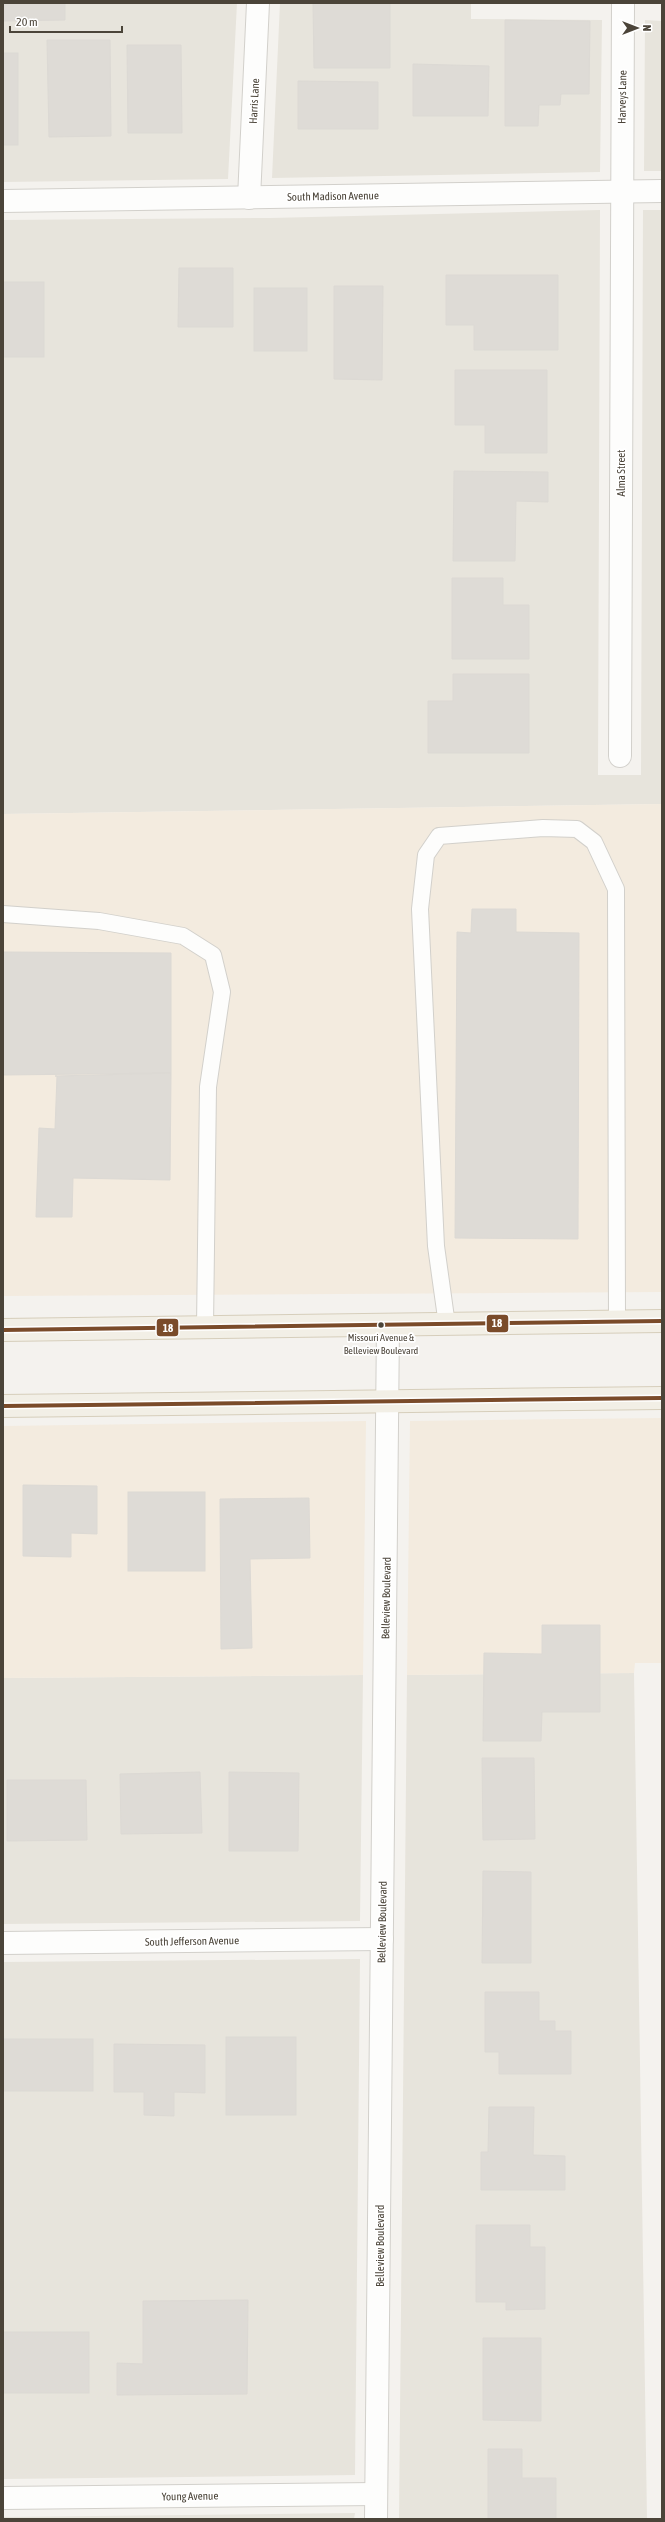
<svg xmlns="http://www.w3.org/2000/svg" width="665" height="2522" font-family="'Asap Condensed',sans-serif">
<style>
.residential{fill:#e7e4dc}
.commercial{fill:#f3ebdf}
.building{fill:#dedbd6;stroke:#dcd9d4}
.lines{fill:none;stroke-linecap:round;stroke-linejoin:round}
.service-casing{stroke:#d2d0cb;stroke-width:18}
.minor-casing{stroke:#d2d0cb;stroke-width:24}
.primary-casing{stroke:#d6cebb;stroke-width:24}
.service{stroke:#fdfdfc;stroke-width:16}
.minor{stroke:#fdfdfc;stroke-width:22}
.primary{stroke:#f2efe6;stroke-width:22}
.bus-1-casing{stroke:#fff;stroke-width:7}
.bus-1{stroke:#7a4b2a;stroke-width:4}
.bus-dot{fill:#4b4439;stroke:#fff;stroke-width:1.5}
.labels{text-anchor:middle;stroke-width:3.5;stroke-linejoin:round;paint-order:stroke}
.bus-label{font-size:10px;fill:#4b4439;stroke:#fff}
.street-label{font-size:11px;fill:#4b4439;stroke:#fff}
.line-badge{stroke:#fff;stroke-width:1.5}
.badge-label{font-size:11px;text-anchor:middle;font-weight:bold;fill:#fff}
</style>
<rect width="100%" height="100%" fill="#f4f2ee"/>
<g class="residential">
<polygon points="3,3 237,3 228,179 3,182"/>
<polygon points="280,3 471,3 471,19 602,20 600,172 272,178"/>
<polygon points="645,20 662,21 662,171 644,171"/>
<polygon points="600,210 598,775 641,775 643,210 662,210 662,804 3,814 3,220 270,218"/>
<polygon points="634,1673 647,2519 399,2519 407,1675"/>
<polygon points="363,1675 360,1921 3,1924 3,1678"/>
<polygon points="360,1959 355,2475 3,2479 3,1962"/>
<polygon points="355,2513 354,2519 3,2519 3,2517"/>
</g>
<g class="commercial">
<polygon points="662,804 662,1292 3,1296 3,814"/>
<polygon points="662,1418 662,1663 635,1663 634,1673 407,1675 410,1421"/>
<polygon points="366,1421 363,1675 3,1678 3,1426"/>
</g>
<g class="building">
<polygon points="4,3 65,3 65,20 4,21"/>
<polygon points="313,3 390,3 390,68 314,68"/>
<polygon points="505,20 590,21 589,94 561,94 560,105 539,105 538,126 505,126"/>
<polygon points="47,40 110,40 111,136 49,137"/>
<polygon points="127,45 181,45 182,133 128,133"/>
<rect x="3" y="53" width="15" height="92"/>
<polygon points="413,64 489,66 488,116 413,116"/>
<polygon points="298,81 378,82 378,129 298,129"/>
<polygon points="179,268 233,268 233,327 178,327"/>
<polygon points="446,275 558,275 558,350 474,350 474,325 446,325"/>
<rect x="3" y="282" width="41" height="75"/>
<polygon points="334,286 383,286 382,380 334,379"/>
<rect x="254" y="288" width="53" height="63"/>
<polygon points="455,370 547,370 547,453 485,453 485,425 455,425"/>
<polygon points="454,471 548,472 548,502 516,501 515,561 453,561"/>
<polygon points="452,578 503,578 503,605 529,605 529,659 452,659"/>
<polygon points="453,674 529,674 529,753 428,753 428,701 453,701"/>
<polygon points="472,909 516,909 516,932 579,933 578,1239 455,1238 457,932 471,933"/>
<polygon points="3,952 171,953 171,1073 3,1075"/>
<polygon points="171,1073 170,1180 73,1178 72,1217 36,1217 39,1128 55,1129 57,1076 55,1076"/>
<polygon points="23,1485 97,1486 97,1534 71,1533 71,1557 23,1556"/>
<rect x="128" y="1492" width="77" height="79"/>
<polygon points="309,1498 310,1558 250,1559 252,1648 221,1649 220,1499"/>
<polygon points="542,1625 600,1625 600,1712 542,1712 541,1741 483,1741 484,1653 542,1654"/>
<polygon points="482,1758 534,1758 535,1839 483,1840"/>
<polygon points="200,1772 202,1833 121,1834 120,1774"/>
<polygon points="229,1772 299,1773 298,1851 229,1851"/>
<polygon points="7,1780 86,1780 87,1840 7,1841"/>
<polygon points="483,1871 531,1872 531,1963 482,1963"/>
<polygon points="485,1992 539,1992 539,2021 555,2021 555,2031 571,2031 571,2074 499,2074 499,2052 485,2052"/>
<rect x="226" y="2037" width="70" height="78"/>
<rect x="3" y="2039" width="90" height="52"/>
<polygon points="114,2044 205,2045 205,2093 174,2092 174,2116 144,2115 144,2092 114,2092"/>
<polygon points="489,2107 534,2107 533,2155 565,2156 565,2190 481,2190 481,2152 488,2152"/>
<polygon points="476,2225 530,2225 530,2247 545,2247 545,2309 506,2310 506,2302 476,2302"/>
<polygon points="248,2300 247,2394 117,2395 117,2363 143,2364 143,2301"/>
<rect x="3" y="2332" width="86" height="61"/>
<polygon points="483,2338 541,2338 541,2421 483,2420"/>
<polygon points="488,2449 522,2449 522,2478 556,2478 556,2519 488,2519"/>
</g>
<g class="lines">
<defs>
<g id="service">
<polyline points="3,914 99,921 183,936 213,955 222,992 208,1087 205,1327"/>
<polyline points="447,1325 436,1246 420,909 426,855 439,836 543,828 577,829 594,842 616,889 617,1322"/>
</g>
<g id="minor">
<polyline points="249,198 258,3"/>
<polyline points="3,201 662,191"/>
<polyline points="620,756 623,3"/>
<polyline points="3,1943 382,1939"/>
<polyline points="3,2498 376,2494"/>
<polyline points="376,2519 388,1325"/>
</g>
<g id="primary">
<polyline points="3,1330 662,1321"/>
<polyline points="3,1406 662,1398"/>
</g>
</defs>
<use href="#service" class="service-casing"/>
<use href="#minor" class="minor-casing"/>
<use href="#primary" class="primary-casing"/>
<use href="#service" class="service"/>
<use href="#minor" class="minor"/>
<use href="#primary" class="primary"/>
<defs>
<g id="bus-1">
<polyline points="3,1330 662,1321"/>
<polyline points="3,1406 662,1398"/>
</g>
</defs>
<use href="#bus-1" class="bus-1-casing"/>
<use href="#bus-1" class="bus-1"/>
</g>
<circle class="bus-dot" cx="381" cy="1325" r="3.5"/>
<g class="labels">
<g class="bus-label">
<text x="381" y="1341">Missouri Avenue &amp;<tspan x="381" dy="13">Belleview Boulevard</tspan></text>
</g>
<g class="street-label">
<text transform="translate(622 97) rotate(-89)" y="4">Harveys Lane</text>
<text transform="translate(254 101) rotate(-87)" y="4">Harris Lane</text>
<text transform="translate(333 196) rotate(-1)" y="4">South Madison Avenue</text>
<text transform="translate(621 473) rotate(-90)" y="4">Alma Street</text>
<text transform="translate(386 1598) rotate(-89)" y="4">Belleview Boulevard</text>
<text transform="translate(382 1922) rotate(-89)" y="4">Belleview Boulevard</text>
<text transform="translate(192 1941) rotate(-1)" y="4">South Jefferson Avenue</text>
<text transform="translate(380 2246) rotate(-90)" y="4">Belleview Boulevard</text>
<text transform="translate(190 2496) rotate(-1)" y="4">Young Avenue</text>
</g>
</g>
<g class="line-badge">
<rect x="486" y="1314" width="23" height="19" rx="4" fill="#7a4b2a"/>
<rect x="156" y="1318" width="23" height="19" rx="4" fill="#7a4b2a"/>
</g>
<g class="badge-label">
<text x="497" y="1327">18</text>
<text x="168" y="1332">18</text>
</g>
<rect width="665" height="2522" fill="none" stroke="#4b4439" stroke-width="8"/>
<g transform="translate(637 28) rotate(90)" stroke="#ffffff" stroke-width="3" paint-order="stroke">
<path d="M0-3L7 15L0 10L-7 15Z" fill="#4b4439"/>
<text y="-6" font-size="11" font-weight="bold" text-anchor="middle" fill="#4b4439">N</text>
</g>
<path d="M10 26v6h112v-6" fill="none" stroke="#4b4439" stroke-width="2"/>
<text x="16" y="26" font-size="12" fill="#4b4439" stroke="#ffffff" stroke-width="3" paint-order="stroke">20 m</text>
</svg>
